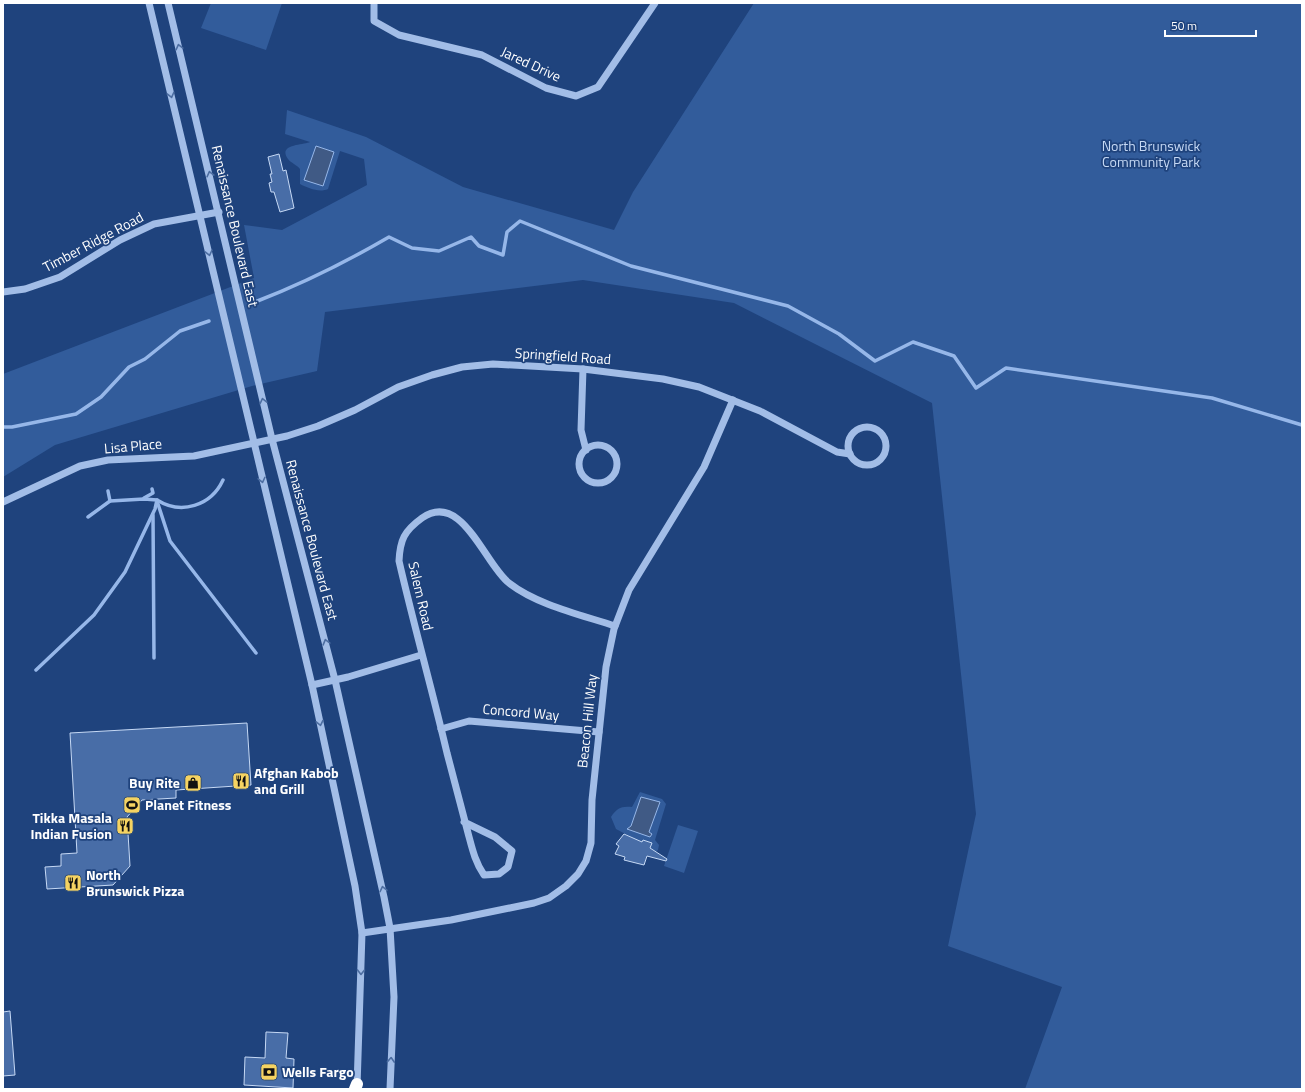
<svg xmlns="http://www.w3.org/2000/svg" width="1305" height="1092" font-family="'Titillium Web',sans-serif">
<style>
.green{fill:#325c9b}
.water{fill:#405a85;stroke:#96b7e9}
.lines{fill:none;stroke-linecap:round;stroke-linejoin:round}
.stream{stroke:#96b7e9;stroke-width:3.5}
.building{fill:#486da7;stroke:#c6d9f5}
.minor{stroke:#a2bde7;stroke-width:7}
.highway{stroke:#fff;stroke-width:12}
.oneway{stroke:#4d6ea2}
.labels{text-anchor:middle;stroke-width:3.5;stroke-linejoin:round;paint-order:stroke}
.street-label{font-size:14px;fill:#fff;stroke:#1f437d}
.park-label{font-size:14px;fill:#c6d9f5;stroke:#1f437d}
.poi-label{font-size:14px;font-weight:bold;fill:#fff;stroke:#1f437d;text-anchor:start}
</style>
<rect width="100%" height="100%" fill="#1f437d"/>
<g class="green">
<polygon points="211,3 282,3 266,50 201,28"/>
<path d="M754 3H1302V1089H1025L1062 987 948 946 976 814 932 403 734 303 583 280 325 312 317 371 252 386 55 445 3 477V374L254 278 244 225 282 230 367 185 364 159 340 151 328 189C319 193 308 188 300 184V169C297 165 291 163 288 159 277 144 304 145 310 142L285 134 287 110 366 137 463 187 614 230 633 192Z"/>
<path d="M640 792 662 799 666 804 655 840 659 845 658 850 654 853 650 848 651 843 643 840 640 845 632 842 633 838 616 829 611 817C617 808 621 806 632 807Z"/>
<polygon points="678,825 698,831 684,873 664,866"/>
</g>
<g class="water">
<polygon points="316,146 334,152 323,186 304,180"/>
<polygon points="641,797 660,802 649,832 652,834 650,837 627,829 631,826"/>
</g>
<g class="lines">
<g class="stream">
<path d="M255 302C302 284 346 262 389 237L412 248 439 251 471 237 479 246 503 255 507 232 520 221 631 266 788 306 839 334 875 361 913 342 954 356 976 388 1006 368 1212 398 1302 425"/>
<polyline points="3,427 12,427 76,414 101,397 129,367 145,359 180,331 209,321"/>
<polyline points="144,498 153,493 152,489"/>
<path d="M157 500C181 515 211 506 223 480"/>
<polyline points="157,501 170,541 256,653"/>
<polyline points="153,515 154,658"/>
<polyline points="88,517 110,501"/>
<polyline points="36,670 94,615 125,572 155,509 157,500 144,499 110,501 108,491"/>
</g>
</g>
<g class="building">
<polygon points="279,154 283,171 286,170 294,208 280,212 274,192 271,192 269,183 272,182 270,174 272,174 268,157"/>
<polygon points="247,723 251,785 176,790 176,798 142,800 127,817 130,866 113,885 47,889 45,867 61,866 61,854 77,853 70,733"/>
<polygon points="624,834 642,842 643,840 652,843 650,848 667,859 666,861 647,856 644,865 624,860 625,857 615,854 619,846 616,844"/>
<polygon points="10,1011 15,1075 3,1076 3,1012"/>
<polygon points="266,1032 288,1033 286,1058 294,1059 293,1088 244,1085 245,1057 265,1058"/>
</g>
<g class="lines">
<g class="minor">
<polyline points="149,3 312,685 355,886 362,933 357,1087"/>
<polyline points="168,3 272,439 335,680 384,897 390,928 394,997 390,1089"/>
<polyline points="374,3 374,21 399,35 482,55 546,88 576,96 598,87 655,3"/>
<polyline points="3,292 25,289 60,277 120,240 154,224 219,212"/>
<polyline points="583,369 581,430 586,450"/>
<circle cx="867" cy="446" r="19"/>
<circle cx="598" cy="464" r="19"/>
<polyline points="3,502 80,466 108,460 194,456 287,436 318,426 355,410 398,387 432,375 462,367 493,364 583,369 663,379 699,387 760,411 837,452 850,454"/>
<polyline points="312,685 348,677 421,655"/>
<polyline points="441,729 469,721 599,732"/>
<path d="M464 822 495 837 512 851 508 867 499 874 484 875C475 862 472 848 468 833 461 807 454 780 447 753 432 689 414 626 399 561 400 540 404 531 422 518 462 490 485 565 509 583 537 605 582 615 615 626"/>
<polyline points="362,933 451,920 534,903 549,898 566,886 578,874 586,861 591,843 592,800 606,667 614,629 629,590 704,467 733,400"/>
</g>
<polyline class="highway" points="355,1089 357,1084"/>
</g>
<defs><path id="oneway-chevron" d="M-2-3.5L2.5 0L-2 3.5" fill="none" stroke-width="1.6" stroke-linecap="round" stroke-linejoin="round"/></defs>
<g class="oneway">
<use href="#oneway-chevron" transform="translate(179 47) rotate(-104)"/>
<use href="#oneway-chevron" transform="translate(171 95) rotate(76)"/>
<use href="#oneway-chevron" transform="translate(210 174) rotate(-104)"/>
<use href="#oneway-chevron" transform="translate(209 253) rotate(77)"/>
<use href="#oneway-chevron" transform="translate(263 401) rotate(-103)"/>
<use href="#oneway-chevron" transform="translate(262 480) rotate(77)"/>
<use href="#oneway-chevron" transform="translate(326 642) rotate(-105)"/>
<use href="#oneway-chevron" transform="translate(320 723) rotate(78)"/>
<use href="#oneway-chevron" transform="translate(383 889) rotate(-103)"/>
<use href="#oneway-chevron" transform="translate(361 972) rotate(91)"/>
<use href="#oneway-chevron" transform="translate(391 1060) rotate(-87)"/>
</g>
<defs>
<symbol id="restaurant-square" viewBox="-11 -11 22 22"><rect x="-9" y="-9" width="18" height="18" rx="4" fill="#f5d362" stroke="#1f437d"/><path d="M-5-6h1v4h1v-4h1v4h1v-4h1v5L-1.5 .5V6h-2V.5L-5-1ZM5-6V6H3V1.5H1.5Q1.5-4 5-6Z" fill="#111"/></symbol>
<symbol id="shop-square" viewBox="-11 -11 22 22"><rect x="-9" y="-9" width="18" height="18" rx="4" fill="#f5d362" stroke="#1f437d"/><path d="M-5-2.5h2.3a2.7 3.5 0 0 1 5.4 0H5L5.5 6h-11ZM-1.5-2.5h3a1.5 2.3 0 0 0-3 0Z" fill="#111"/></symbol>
<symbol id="stadium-square" viewBox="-11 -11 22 22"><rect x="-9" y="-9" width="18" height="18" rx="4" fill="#f5d362" stroke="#1f437d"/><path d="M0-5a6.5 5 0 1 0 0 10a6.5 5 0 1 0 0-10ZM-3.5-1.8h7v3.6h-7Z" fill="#111"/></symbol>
<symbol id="bank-square" viewBox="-11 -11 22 22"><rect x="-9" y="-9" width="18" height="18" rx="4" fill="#f5d362" stroke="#1f437d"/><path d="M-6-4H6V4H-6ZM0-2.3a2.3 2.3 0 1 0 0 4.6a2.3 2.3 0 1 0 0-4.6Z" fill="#111"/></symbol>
</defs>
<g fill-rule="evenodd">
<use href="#restaurant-square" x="231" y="771" width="20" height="20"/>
<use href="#shop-square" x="183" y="773" width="20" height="20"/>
<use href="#stadium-square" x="122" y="795" width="20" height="20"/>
<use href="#restaurant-square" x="115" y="816" width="20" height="20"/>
<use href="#restaurant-square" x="63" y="873" width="20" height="20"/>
<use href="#bank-square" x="259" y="1062" width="20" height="20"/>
</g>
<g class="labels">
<g class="street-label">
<text transform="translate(531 64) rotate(25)" y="5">Jared Drive</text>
<text transform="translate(235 226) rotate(77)" y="5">Renaissance Boulevard East</text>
<text transform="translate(93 242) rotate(-28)" y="5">Timber Ridge Road</text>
<text transform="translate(563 356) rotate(4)" y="5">Springfield Road</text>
<text transform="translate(133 446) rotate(-5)" y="5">Lisa Place</text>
<text transform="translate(312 540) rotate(75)" y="5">Renaissance Boulevard East</text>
<text transform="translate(421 596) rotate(77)" y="5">Salem Road</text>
<text transform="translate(521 712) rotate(5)" y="5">Concord Way</text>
<text transform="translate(587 721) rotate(-84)" y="5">Beacon Hill Way</text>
</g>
<g class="park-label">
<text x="1151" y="151">North Brunswick<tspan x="1151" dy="16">Community Park</tspan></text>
</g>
<g class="poi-label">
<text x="254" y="778">Afghan Kabob<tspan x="254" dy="16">and Grill</tspan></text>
<text x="180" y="788" text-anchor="end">Buy Rite</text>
<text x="145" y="810">Planet Fitness</text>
<text x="112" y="823" text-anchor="end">Tikka Masala<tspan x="112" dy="16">Indian Fusion</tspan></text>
<text x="86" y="880">North<tspan x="86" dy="16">Brunswick Pizza</tspan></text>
<text x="282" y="1077">Wells Fargo</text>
</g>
</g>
<rect width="1305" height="1092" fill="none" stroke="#ffffff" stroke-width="8"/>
<path d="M1165 30v6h91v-6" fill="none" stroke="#ffffff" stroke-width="2"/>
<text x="1171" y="30" font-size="12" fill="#ffffff" stroke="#1f437d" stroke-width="3" paint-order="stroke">50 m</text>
</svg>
